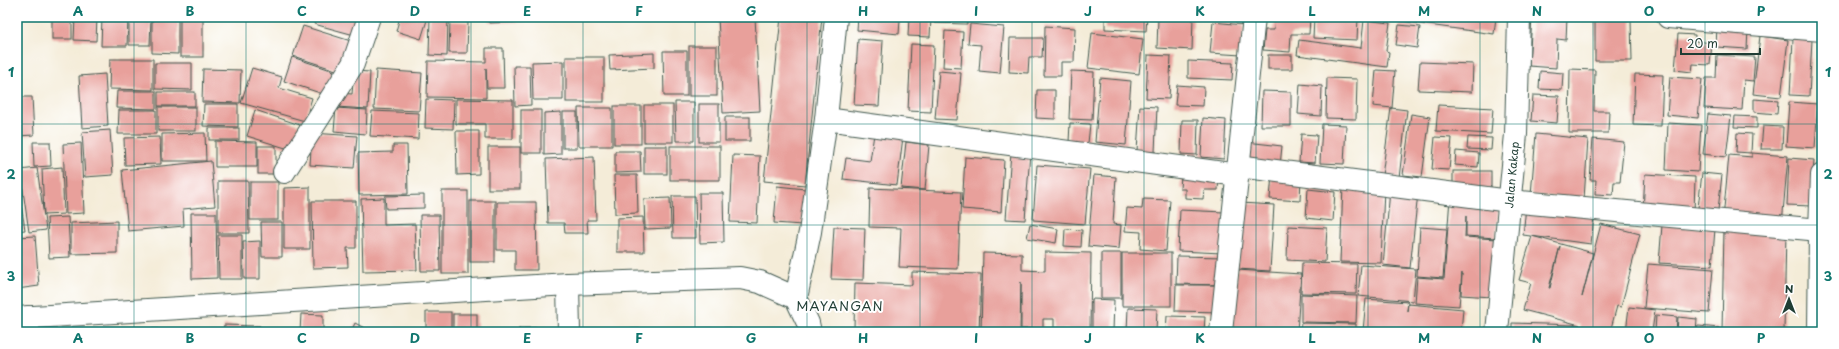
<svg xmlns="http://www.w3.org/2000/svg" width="1839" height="349" font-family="'Playpen Sans',sans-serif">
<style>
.building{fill:#e8a09b;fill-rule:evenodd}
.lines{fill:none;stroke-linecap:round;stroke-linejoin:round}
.minor-casing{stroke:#3f574d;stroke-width:24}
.secondary-casing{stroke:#3f574d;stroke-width:24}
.minor{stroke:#fff;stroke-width:22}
.secondary{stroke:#fff;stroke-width:22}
.grid{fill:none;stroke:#0f766e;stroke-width:1;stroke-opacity:0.55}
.labels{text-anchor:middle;stroke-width:4;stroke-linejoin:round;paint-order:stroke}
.street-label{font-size:11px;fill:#1f3d34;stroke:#fff}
.quarter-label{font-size:13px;letter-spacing:1px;fill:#1f3d34;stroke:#fff}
.neatline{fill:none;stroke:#0f766e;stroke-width:1.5}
.grid-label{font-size:13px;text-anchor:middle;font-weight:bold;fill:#0f766e}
</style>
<rect width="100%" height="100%" fill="#fff"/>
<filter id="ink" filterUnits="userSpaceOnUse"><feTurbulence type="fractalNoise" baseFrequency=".025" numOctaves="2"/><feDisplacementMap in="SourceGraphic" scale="8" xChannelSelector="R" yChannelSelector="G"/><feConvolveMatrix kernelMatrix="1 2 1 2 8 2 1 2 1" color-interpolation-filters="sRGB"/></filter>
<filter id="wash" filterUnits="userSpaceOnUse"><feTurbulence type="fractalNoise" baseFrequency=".012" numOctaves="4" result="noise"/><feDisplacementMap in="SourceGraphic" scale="16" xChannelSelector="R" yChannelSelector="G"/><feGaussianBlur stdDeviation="0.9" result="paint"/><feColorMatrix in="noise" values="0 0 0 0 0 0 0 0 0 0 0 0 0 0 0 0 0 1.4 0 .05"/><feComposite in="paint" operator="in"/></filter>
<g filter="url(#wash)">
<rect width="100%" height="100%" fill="#f4ecd8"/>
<g id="blocks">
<g class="building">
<rect x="52" y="17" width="20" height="22"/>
<polygon points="75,17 97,17 96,41 74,40"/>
<polygon points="102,17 128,17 127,46 101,46"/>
<polygon points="129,17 151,17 150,45 129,45"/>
<polygon points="152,17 178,17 178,54 152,53"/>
<rect x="180" y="17" width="23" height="40"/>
<polygon points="290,17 309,17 307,23"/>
<polygon points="316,17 363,17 358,36 314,24"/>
<polygon points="400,17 428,17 421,39 396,31"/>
<polygon points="430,17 448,17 447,56 429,55"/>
<polygon points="488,17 606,17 606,18 489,23"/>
<polygon points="718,17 755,17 760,111 723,113"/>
<polygon points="781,17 822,17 805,185 764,181"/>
<polygon points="858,17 876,17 900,20 899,34 857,30"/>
<polygon points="909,17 931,17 930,37 908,36"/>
<polygon points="934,17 967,17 967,24 934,23"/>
<polygon points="972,17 992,17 992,22 971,21"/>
<polygon points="1105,17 1147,17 1146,31 1105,29"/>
<polygon points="1158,17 1193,17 1192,50 1157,48"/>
<polygon points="1275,17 1310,17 1309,34 1291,34 1290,52 1263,50 1265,30 1274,30"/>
<polygon points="1314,17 1358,17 1357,40 1313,38"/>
<polygon points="1399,17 1496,17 1494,34 1399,21"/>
<polygon points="1532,17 1567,17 1566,40 1557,39 1556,68 1529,66"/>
<polygon points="1364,20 1390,23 1386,51 1389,52 1387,67 1297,55 1299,40 1361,48"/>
<polygon points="1595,20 1631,20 1632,61 1595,61"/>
<polygon points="450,21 468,22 467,53 449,53"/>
<polygon points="1213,22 1244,25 1241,55 1210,53"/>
<polygon points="970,24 1004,27 1000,73 979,71 981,45 968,44"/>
<polygon points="1399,25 1420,27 1417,48 1396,45"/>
<polygon points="303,26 354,42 345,73 293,56"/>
<polygon points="1045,26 1075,28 1074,62 1061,62 1061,76 1044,76"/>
<polygon points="1717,26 1748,29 1747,49 1716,47"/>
<polygon points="945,31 963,32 961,68 943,67"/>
<polygon points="1092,33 1143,39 1139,74 1088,68"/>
<polygon points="1678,34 1695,35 1695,41 1712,43 1710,65 1693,64 1692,72 1675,70"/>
<polygon points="1760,36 1788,40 1781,97 1753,94"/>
<polygon points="1010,38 1043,38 1042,57 1029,57 1028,73 1009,72"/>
<polygon points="858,39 883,41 879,106 854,105"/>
<polygon points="1793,39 1812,40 1809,96 1790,95"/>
<polygon points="911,44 934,45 931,112 908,111"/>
<rect x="689" y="46" width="28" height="50"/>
<polygon points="486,48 503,48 504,88 487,88 486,68 486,98 427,97 428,61 486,62"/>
<polygon points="663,51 687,51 687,96 664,96"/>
<polygon points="654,53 654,68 610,70 609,55"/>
<polygon points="1148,55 1171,56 1169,99 1146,98"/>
<rect x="1268" y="55" width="24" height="14"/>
<polygon points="1717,55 1755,57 1753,81 1744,80 1742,110 1704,108 1706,78 1716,78"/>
<polygon points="292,57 334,71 326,95 284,81"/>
<rect x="566" y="57" width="38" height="45"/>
<polygon points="110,59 153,59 153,90 109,89"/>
<polygon points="563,61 563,100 533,100 532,62"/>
<polygon points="1188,61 1233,63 1232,80 1188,78"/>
<polygon points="1420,62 1473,64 1472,92 1418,90"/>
<polygon points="155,63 192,63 192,90 155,89"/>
<polygon points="514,66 530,66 531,105 515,106"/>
<polygon points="252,68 282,77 279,88 312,98 305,121 241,103"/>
<polygon points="203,69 241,70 240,103 202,102"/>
<polygon points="1570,69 1595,70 1594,111 1609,111 1608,133 1569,133"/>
<polygon points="376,70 422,73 419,111 374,109"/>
<polygon points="1376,70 1395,71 1392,108 1373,106"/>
<polygon points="354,71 370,72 368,109 336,107 337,93 352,94"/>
<polygon points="939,71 961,73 957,120 935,119"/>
<polygon points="1071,71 1094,72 1092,120 1069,119"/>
<polygon points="1540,71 1563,73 1562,90 1539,89"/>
<polygon points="105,74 108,126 82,128 79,76"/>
<polygon points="1635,74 1663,75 1661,126 1633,125"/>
<polygon points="1670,77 1702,79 1698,118 1667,115"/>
<polygon points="1100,78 1131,81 1126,145 1095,142"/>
<polygon points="1327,78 1357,79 1356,119 1326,118"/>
<polygon points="1300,84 1322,86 1321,116 1298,114"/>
<polygon points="1177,85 1204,87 1203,106 1175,105"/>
<polygon points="1037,90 1055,90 1055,119 1036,118"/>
<polygon points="117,91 156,91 156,109 116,108"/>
<polygon points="1262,91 1291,92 1291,126 1261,126"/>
<rect x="158" y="92" width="37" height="14"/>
<polygon points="1533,95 1559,96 1557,123 1531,121"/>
<polygon points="17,97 32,97 34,135 17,136"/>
<polygon points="426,99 454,100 453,129 425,128"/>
<polygon points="456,99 513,100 513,139 485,139 485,124 456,124"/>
<polygon points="1754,99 1778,101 1777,114 1754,112"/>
<polygon points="675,102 694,102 694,141 676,141"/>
<polygon points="1789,102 1818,104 1815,148 1786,146"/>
<polygon points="204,104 238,104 238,127 203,126"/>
<rect x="699" y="104" width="20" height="38"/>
<rect x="644" y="105" width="29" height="37"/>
<polygon points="1438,105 1493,108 1491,134 1436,131"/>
<rect x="614" y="106" width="27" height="38"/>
<polygon points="1140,106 1157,107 1155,152 1137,151"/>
<rect x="158" y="107" width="38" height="24"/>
<polygon points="336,108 367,110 366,134 334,131"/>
<polygon points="578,108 612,108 612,146 579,146"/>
<polygon points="1391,108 1407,110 1399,178 1382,176"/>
<polygon points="119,110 156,110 156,134 118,134"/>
<polygon points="255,110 300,125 292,150 247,136"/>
<rect x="521" y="110" width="20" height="43"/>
<polygon points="372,111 419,113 418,139 370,136"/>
<polygon points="561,112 561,154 544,155 544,113"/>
<rect x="563" y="112" width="14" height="36"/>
<polygon points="1411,114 1430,117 1422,177 1403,175"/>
<polygon points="1708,114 1731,116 1726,157 1703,154"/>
<polygon points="1735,116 1757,117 1757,128 1734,127"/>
<rect x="725" y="117" width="25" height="24"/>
<polygon points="1203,118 1226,120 1224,159 1201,157"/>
<polygon points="1182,120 1198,120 1197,155 1181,154"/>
<polygon points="1070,123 1090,124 1088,143 1069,142"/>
<polygon points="1668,123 1701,125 1698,172 1666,170"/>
<polygon points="1322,124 1346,125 1344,164 1320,163"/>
<polygon points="1763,126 1783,127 1782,149 1761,149"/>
<rect x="209" y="128" width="30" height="12"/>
<polygon points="110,130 113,175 85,177 82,132"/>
<polygon points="456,131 479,131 479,174 457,175"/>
<polygon points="205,133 206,161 162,161 162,134"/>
<polygon points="312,133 357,136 354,168 310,165"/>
<polygon points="1737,133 1752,134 1751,153 1736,152"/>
<polygon points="874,134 903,137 897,185 843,179 846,158 870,161"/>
<polygon points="1301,134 1317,135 1315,163 1299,162"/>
<polygon points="1536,134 1588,139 1584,199 1531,195"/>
<polygon points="160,137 161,164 125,165 124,138"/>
<polygon points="1435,137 1452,138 1449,170 1432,169"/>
<polygon points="1468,137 1492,138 1491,150 1467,149"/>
<polygon points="1593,139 1624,142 1620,182 1614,182 1613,195 1595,194 1596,180 1590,180"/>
<polygon points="215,141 257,142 257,167 215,167"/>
<polygon points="33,142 50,142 51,166 34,167"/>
<polygon points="906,142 929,145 925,190 901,188"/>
<polygon points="1246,142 1282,146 1280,166 1244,162"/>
<polygon points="81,143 84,213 66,214 63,144"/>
<polygon points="393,145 407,145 408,194 359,195 358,153 393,152"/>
<rect x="258" y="146" width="18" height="28"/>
<rect x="644" y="146" width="23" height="28"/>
<rect x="670" y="146" width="50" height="34"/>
<rect x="488" y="147" width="32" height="42"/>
<polygon points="615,151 640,151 641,172 615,173"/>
<polygon points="1456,151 1479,153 1478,167 1455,165"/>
<polygon points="1011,152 1030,153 1025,220 1006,219"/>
<polygon points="1752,153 1788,156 1782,224 1723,219 1729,155 1752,157"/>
<polygon points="733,155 760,156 757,223 730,222"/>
<polygon points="594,157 596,220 587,220 588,233 565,233 564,223 548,223 546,159"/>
<polygon points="965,157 1004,160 1001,212 962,209"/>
<polygon points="1789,158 1814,160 1811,206 1787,205"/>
<polygon points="211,161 215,206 183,209 184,226 128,231 122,170"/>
<polygon points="1037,165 1090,169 1085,224 1033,220"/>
<polygon points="62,167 64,214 44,215 42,169"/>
<polygon points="37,168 46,230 29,232 20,170"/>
<rect x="1453" y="171" width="38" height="18"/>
<polygon points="1702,173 1722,175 1718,210 1698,208"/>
<polygon points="1272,174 1301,177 1300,201 1270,199"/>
<polygon points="1645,174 1695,177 1694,214 1643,212"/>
<polygon points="17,175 25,230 17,231"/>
<polygon points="614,175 637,175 638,213 615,214"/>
<polygon points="1094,175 1116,177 1113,224 1121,225 1119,249 1088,246"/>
<polygon points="1181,175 1219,177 1218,190 1204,190 1203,199 1185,198 1185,189 1180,189"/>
<polygon points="218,181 248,181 249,233 218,233"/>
<rect x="250" y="182" width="28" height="38"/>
<polygon points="777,186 805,189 802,225 774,223"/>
<polygon points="1343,186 1384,188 1381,263 1340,262"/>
<polygon points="310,187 310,249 284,249 284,188"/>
<polygon points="870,188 961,192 958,269 899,267 901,228 869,227"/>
<polygon points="1308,189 1335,192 1333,221 1306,218"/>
<rect x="442" y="191" width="26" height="83"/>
<polygon points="1390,191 1418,193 1410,268 1383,265"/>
<polygon points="699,193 723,193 724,242 700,243"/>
<polygon points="424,195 424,208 386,209 385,196"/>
<polygon points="672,196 695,196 696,238 673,238"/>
<polygon points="384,198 384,225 415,224 417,270 363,271 361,199"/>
<polygon points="670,198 671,228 645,229 644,199"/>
<polygon points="1450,198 1499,202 1496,238 1466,236 1466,216 1465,237 1497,239 1492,297 1461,295 1462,273 1459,306 1415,303 1417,277 1444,279"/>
<polygon points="1143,199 1170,200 1166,251 1140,249 1141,232 1125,231 1127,208 1142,209"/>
<polygon points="312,201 356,201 356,248 347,248 348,267 313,268"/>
<rect x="470" y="201" width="25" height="61"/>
<polygon points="497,202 536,202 537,270 515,270 515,250 497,250"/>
<polygon points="1241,203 1274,205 1270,271 1237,269"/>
<polygon points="1526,207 1594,216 1591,244 1523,235"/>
<polygon points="1180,210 1224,212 1222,253 1178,251"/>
<polygon points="191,213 216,213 217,278 192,279"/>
<polygon points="420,215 439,215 440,271 421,271"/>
<polygon points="68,217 70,257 49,258 47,218"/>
<polygon points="643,217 644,252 617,252 617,218"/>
<polygon points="117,221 117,253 71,254 71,223"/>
<polygon points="261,222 282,222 282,257 262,257"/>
<polygon points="1030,224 1058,229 1056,243 1027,238"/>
<path d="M1601 224 1640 234 1621 307 1617 306 1610 332H1578L1580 325 1523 310 1531 283 1519 280 1532 236 1593 253 1582 297ZM1560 246 1550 288H1549Z"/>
<polygon points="1662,225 1715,229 1712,266 1659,263"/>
<polygon points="1288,226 1327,228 1325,262 1287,260"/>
<polygon points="834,227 865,228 863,280 831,279"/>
<polygon points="1420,227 1447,229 1443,278 1417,276"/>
<polygon points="1065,229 1082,230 1081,247 1064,246"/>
<polygon points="1724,229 1786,231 1784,332 1722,332"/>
<polygon points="218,235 242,235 242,279 219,279"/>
<polygon points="35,236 39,286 17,289 17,237"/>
<polygon points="260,241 260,279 244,279 243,242"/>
<polygon points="1045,252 1091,253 1090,330 1054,329 1054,319 1043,319 1043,329 1021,329 1021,282 1020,332 981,332 983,253 1022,254 1022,270 1045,271"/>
<rect x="1101" y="253" width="20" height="45"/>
<rect x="1122" y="253" width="49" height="53"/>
<polygon points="1177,256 1225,257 1224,285 1176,284"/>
<polygon points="1302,263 1357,264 1356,294 1301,293"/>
<polygon points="1648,264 1713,269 1709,313 1644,308"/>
<polygon points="1361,265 1416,269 1413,301 1358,296"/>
<polygon points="1237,270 1301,274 1297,332 1232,332"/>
<polygon points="912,272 981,274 979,332 890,332 890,330 854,329 855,283 912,285"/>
<polygon points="1176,285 1222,285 1222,312 1175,311"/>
<polygon points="1301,294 1357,296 1356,323 1301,322"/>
<polygon points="1092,299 1114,300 1113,332 1092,332"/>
<polygon points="1366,299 1408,302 1407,311 1408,304 1463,309 1461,332 1363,331"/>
<polygon points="1629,307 1655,310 1652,332 1626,332"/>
<polygon points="1128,308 1157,309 1156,332 1127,332"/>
<rect x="426" y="312" width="25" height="20"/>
<polygon points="301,314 323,315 323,332 300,332"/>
<rect x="453" y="314" width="24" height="18"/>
<polygon points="1656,315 1677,317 1676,332 1655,332"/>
<polygon points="1167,316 1205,317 1204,332 1166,332"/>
<polygon points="1678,317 1697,319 1696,332 1677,332"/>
<polygon points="355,323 372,332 351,332"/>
<polygon points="1301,323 1356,324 1356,332 1300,332"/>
<polygon points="1512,323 1576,325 1576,332 1512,332"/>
<polygon points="224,325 260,326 260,332 223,332"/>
<polygon points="1698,326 1719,328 1718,332 1697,332"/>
<polygon points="110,328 158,329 158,332 110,332"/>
<rect x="519" y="328" width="45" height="4"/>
<polygon points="730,328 730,332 622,332 622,329"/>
</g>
</g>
</g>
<g filter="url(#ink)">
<use href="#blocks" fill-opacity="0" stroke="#3f574d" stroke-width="1"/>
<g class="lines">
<defs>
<g id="minor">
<polyline points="1668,17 1822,30"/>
<polyline points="826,119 1238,175"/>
<polyline points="1238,166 1510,201 1820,230"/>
<polyline points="284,172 353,64 369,17"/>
<polyline points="568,284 569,332"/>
<polyline points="796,298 810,232 826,119 836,17"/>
<polyline points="28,317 28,332"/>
<polyline points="1221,332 1254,17"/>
<polyline points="1497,332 1516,134 1519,17"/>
<polyline points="1819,332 1820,230 1822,175"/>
</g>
<polyline id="secondary" points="17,318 568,284 740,278 760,282 796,298 808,323 810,332"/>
</defs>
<use href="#minor" class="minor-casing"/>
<use href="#secondary" class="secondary-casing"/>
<use href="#minor" class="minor"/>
<use href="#secondary" class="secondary"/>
</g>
</g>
<path class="grid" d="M134 17V332M246 17V332M359 17V332M471 17V332M583 17V332M695 17V332M807 17V332M920 17V332M1032 17V332M1144 17V332M1256 17V332M1368 17V332M1480 17V332M1593 17V332M1705 17V332M17 124H1822M17 225H1822"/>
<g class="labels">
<g class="street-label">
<text transform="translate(1512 175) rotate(-85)" y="4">Jalan Kakap</text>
</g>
<g class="quarter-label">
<text x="840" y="311">MAYANGAN</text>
</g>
</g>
<rect width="1839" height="349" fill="none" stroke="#fff" stroke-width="44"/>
<g transform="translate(1789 299)" stroke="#ffffff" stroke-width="3" paint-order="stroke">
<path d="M0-3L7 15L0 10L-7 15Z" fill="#1f3d34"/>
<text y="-6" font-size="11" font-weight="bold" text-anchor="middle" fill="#1f3d34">N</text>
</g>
<path d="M1681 48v6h79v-6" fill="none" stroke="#1f3d34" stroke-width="2"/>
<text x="1687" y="48" font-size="12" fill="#1f3d34" stroke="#ffffff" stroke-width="3" paint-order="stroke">20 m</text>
<rect x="22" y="22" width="1795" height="305" class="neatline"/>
<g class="grid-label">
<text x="78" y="16">A</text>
<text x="190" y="16">B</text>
<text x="302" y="16">C</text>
<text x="415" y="16">D</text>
<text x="527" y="16">E</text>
<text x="639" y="16">F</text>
<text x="751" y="16">G</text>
<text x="863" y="16">H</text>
<text x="976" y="16">I</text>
<text x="1088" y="16">J</text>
<text x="1200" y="16">K</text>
<text x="1312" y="16">L</text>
<text x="1424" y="16">M</text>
<text x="1537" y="16">N</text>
<text x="1649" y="16">O</text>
<text x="1761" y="16">P</text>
<text x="11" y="77">1</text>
<text x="1828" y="77">1</text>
<text x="11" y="179">2</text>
<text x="1828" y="179">2</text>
<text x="11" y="281">3</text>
<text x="1828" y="281">3</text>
<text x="78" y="343">A</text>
<text x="190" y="343">B</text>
<text x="302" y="343">C</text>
<text x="415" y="343">D</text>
<text x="527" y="343">E</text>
<text x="639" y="343">F</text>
<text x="751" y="343">G</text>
<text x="863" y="343">H</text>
<text x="976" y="343">I</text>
<text x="1088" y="343">J</text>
<text x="1200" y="343">K</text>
<text x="1312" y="343">L</text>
<text x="1424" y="343">M</text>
<text x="1537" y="343">N</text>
<text x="1649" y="343">O</text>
<text x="1761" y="343">P</text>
</g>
</svg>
